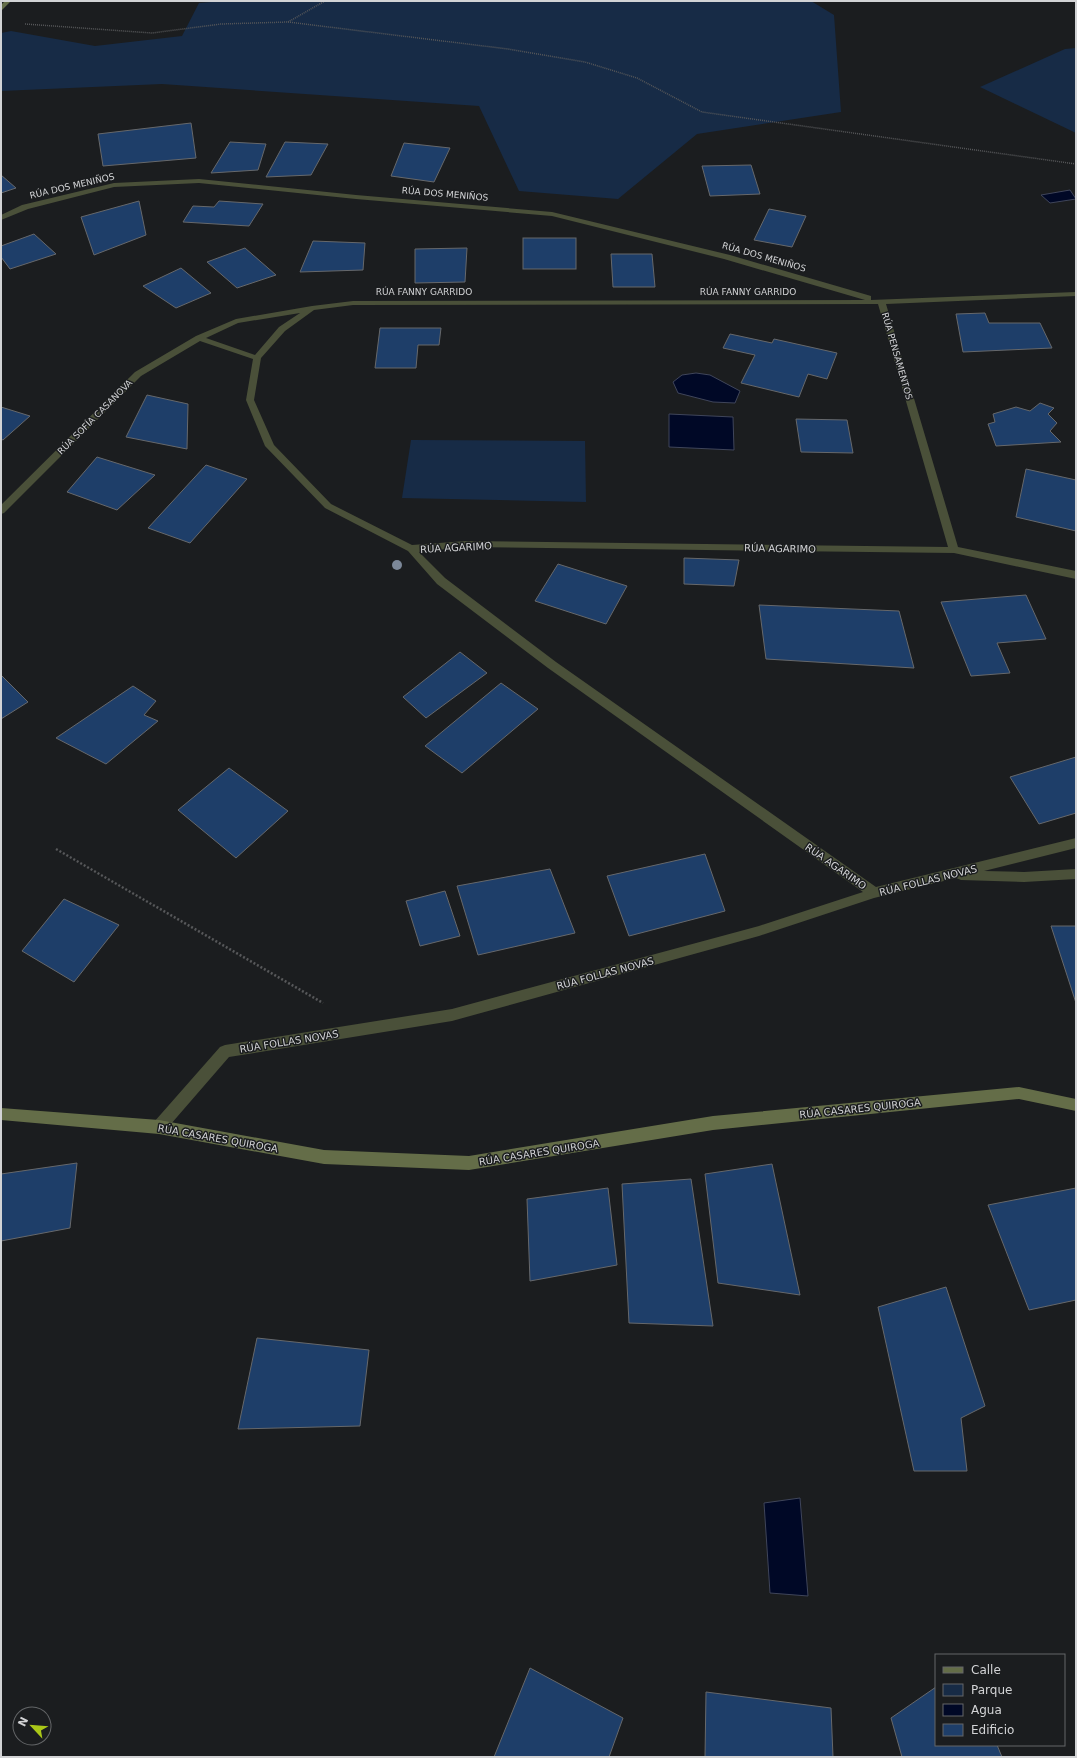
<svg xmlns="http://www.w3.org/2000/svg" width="1077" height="1758" font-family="'DejaVu Sans',sans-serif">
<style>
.green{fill:#172b46}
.water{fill:#000826;stroke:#3f455a}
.building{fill:#1e3e69;stroke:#66686b}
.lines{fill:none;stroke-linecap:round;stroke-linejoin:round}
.path-far1{stroke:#57585a;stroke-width:1.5;stroke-dasharray:1 1;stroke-linecap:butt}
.path{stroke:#57585a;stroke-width:2.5;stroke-dasharray:2 2;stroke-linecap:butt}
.street{fill:#4a5039;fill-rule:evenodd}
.secondary{fill:#646d48;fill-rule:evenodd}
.tree{fill:#7c8899}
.labels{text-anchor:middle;stroke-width:3;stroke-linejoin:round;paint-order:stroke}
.far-street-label{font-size:9px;fill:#d2d3d5;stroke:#1b1d1f}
.street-label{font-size:10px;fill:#d2d3d5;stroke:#1b1d1f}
</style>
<rect width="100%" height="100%" fill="#1b1d1f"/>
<g class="green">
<polygon points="223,1 811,1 834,15 841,112 697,134 618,199 519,191 479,106 162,84 1,91 1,33 11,31 95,46 182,36 199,3"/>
<polygon points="1076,48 1076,133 980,87 1065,49"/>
<polygon points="411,440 585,441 586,502 402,498"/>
</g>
<g class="water">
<polygon points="1070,190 1076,199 1050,203 1041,195"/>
<polygon points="696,373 710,375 740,391 735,403 713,402 678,393 673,382 682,375"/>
<polygon points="669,414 733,417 734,450 669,447"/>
<polygon points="800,1498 808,1596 770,1593 764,1503"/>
</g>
<g class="building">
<polygon points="191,123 196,158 103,166 98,134"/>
<polygon points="230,142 266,144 258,170 211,173"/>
<polygon points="285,142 328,144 311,175 266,177"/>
<polygon points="404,143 450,148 434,182 391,176"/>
<polygon points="751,165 760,194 710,196 702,166"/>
<polygon points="1,175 16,188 1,193"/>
<polygon points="139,201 146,235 94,255 81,217"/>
<polygon points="219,201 263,204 249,226 183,222 193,206 214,207"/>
<polygon points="769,209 806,216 792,247 754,240"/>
<polygon points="34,234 56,254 10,269 1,257 1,246"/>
<rect x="523" y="238" width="53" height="31"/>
<polygon points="313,241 365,243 363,270 300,272"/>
<polygon points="245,248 276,275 237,288 207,262"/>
<polygon points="467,248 465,282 415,283 415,249"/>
<polygon points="611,254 652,254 655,287 613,287"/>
<polygon points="181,268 211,293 176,308 143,286"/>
<polygon points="985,313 989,323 1040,323 1052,348 963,352 956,314"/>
<polygon points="380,328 441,328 439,345 418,345 416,368 375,368"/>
<polygon points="730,334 772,343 774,339 837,353 827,379 808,374 799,397 741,383 755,355 723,348"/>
<polygon points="147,395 188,404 187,449 126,437"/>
<polygon points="1040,403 1054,408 1048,414 1057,423 1050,431 1061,442 996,446 988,424 995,422 993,414 1016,407 1030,411"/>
<polygon points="1,407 30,416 3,440 1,439"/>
<polygon points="796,419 847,420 853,453 801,452"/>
<polygon points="97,457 155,475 117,510 67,492"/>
<polygon points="206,465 247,479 190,543 148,528"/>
<polygon points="1026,469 1076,480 1076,531 1016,517"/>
<polygon points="684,558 739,560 734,586 684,584"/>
<polygon points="558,564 627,586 606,624 535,601"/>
<polygon points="1026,595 1046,639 997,643 1010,673 971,676 941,602"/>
<polygon points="759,605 899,611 914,668 766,659"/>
<polygon points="460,652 487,673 426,718 403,697"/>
<polygon points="1,675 28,702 1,719"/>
<polygon points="501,683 538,709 462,773 425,746"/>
<polygon points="133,686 156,701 144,715 158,721 106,764 56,738"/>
<polygon points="1076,757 1076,813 1039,824 1010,777"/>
<polygon points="229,768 288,811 236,858 178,810"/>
<polygon points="705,854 725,911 629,936 607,876"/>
<polygon points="550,869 575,933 478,955 457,886"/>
<polygon points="445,891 460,936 420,946 406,901"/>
<polygon points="64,899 119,925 74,982 22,951"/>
<polygon points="1051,926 1076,926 1076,1003"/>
<polygon points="77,1163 70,1228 1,1241 1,1174"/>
<polygon points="772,1164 800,1295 718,1283 705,1174"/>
<polygon points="691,1179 713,1326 629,1323 622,1184"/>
<polygon points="608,1188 617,1265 530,1281 527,1199"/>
<polygon points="1076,1188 1076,1300 1029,1310 988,1205"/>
<polygon points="946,1287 985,1406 961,1418 967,1471 914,1471 878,1307"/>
<polygon points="257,1338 369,1350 360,1426 238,1429"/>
<polygon points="530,1668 623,1718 609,1757 494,1757"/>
<polygon points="936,1687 936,1745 997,1745 1002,1757 902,1757 891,1718"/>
<polygon points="706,1692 831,1708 833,1757 705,1757"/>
</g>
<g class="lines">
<g class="path-far1">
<polyline points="288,22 325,1"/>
<polyline points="25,24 152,33 221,24 288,22 508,49 585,62 637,78 702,112 1076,164"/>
</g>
<polyline class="path" points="56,849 323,1003"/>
<path class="street" d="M199 179 356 195 552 212 730 255 871 296V300L1076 292V296L886 304 958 547 1076 571V579L954 553 466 547 419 552 445 578 556 662 876 887 1076 838V848L984 871 1024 872 1076 869V879L1024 882 961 880 956 878 874 898 759 936 452 1021 229 1057 164 1132 159 1134 154 1132 152 1127 154 1122 220 1047 225 1045 452 1009 759 926 863 892 548 668 437 584 408 551 325 508 265 446 246 400 253 359 200 341 141 376 4 513 1 514V505L135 372 196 336 236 319 312 306 353 301 865 300 724 259 552 216 356 199 199 183 114 187 28 209 1 220V215L22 205 114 183ZM878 304 948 547 466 541 412 545 331 504 274 445 254 400 261 358 285 331 314 310 353 305ZM300 313 279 327 255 355 206 338 238 323Z"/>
<g class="secondary">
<polygon points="5,1 11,1 1,11 1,5"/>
<polygon points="1019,1087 1076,1099 1076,1111 1019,1099 713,1130 469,1170 324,1164 159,1134 1,1120 1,1108 159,1120 324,1150 469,1156 713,1116"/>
</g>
</g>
<circle class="tree" cx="397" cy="565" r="5"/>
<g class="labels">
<g class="far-street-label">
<text transform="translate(72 186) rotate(-13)" y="3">RÚA DOS MENIÑOS</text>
<text transform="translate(445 194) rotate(5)" y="3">RÚA DOS MENIÑOS</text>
<text transform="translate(764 257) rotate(16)" y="3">RÚA DOS MENIÑOS</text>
<text x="424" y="295">RÚA FANNY GARRIDO</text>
<text x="748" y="295">RÚA FANNY GARRIDO</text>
<text transform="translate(897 356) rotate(74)" y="3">RÚA PENSAMENTOS</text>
<text transform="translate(95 417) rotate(-45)" y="3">RÚA SOFÍA CASANOVA</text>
</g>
<g class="street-label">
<text transform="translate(456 547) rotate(-3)" y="4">RÚA AGARIMO</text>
<text transform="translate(780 548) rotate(1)" y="4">RÚA AGARIMO</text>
<text transform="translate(836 866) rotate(35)" y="4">RÚA AGARIMO</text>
<text transform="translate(928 880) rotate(-14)" y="4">RÚA FOLLAS NOVAS</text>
<text transform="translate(605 973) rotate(-15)" y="4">RÚA FOLLAS NOVAS</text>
<text transform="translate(289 1041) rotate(-9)" y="4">RÚA FOLLAS NOVAS</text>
<text transform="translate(860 1108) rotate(-6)" y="4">RÚA CASARES QUIROGA</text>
<text transform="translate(218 1138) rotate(10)" y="4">RÚA CASARES QUIROGA</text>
<text transform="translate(539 1152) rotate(-9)" y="4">RÚA CASARES QUIROGA</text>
</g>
</g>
<rect width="1077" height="1758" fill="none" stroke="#d2d3d5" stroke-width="4"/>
<rect x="935" y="1654" width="130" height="92" fill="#1b1d1f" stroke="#646668"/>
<rect x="943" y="1667" width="20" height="6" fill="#646d48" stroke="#646668"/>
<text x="971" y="1674" font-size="12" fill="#d2d3d5">Calle</text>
<rect x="943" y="1684" width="20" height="12" fill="#172b46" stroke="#646668"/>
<text x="971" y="1694" font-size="12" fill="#d2d3d5">Parque</text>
<rect x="943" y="1704" width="20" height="12" fill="#000826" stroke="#646668"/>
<text x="971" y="1714" font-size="12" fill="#d2d3d5">Agua</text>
<rect x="943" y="1724" width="20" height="12" fill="#1e3e69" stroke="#646668"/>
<text x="971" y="1734" font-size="12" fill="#d2d3d5">Edificio</text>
<g transform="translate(32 1726) rotate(296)"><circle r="19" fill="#1b1d1f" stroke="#646668"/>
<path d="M0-3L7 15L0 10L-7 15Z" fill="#aac718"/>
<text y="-6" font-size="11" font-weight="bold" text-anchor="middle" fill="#d2d3d5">N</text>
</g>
</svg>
